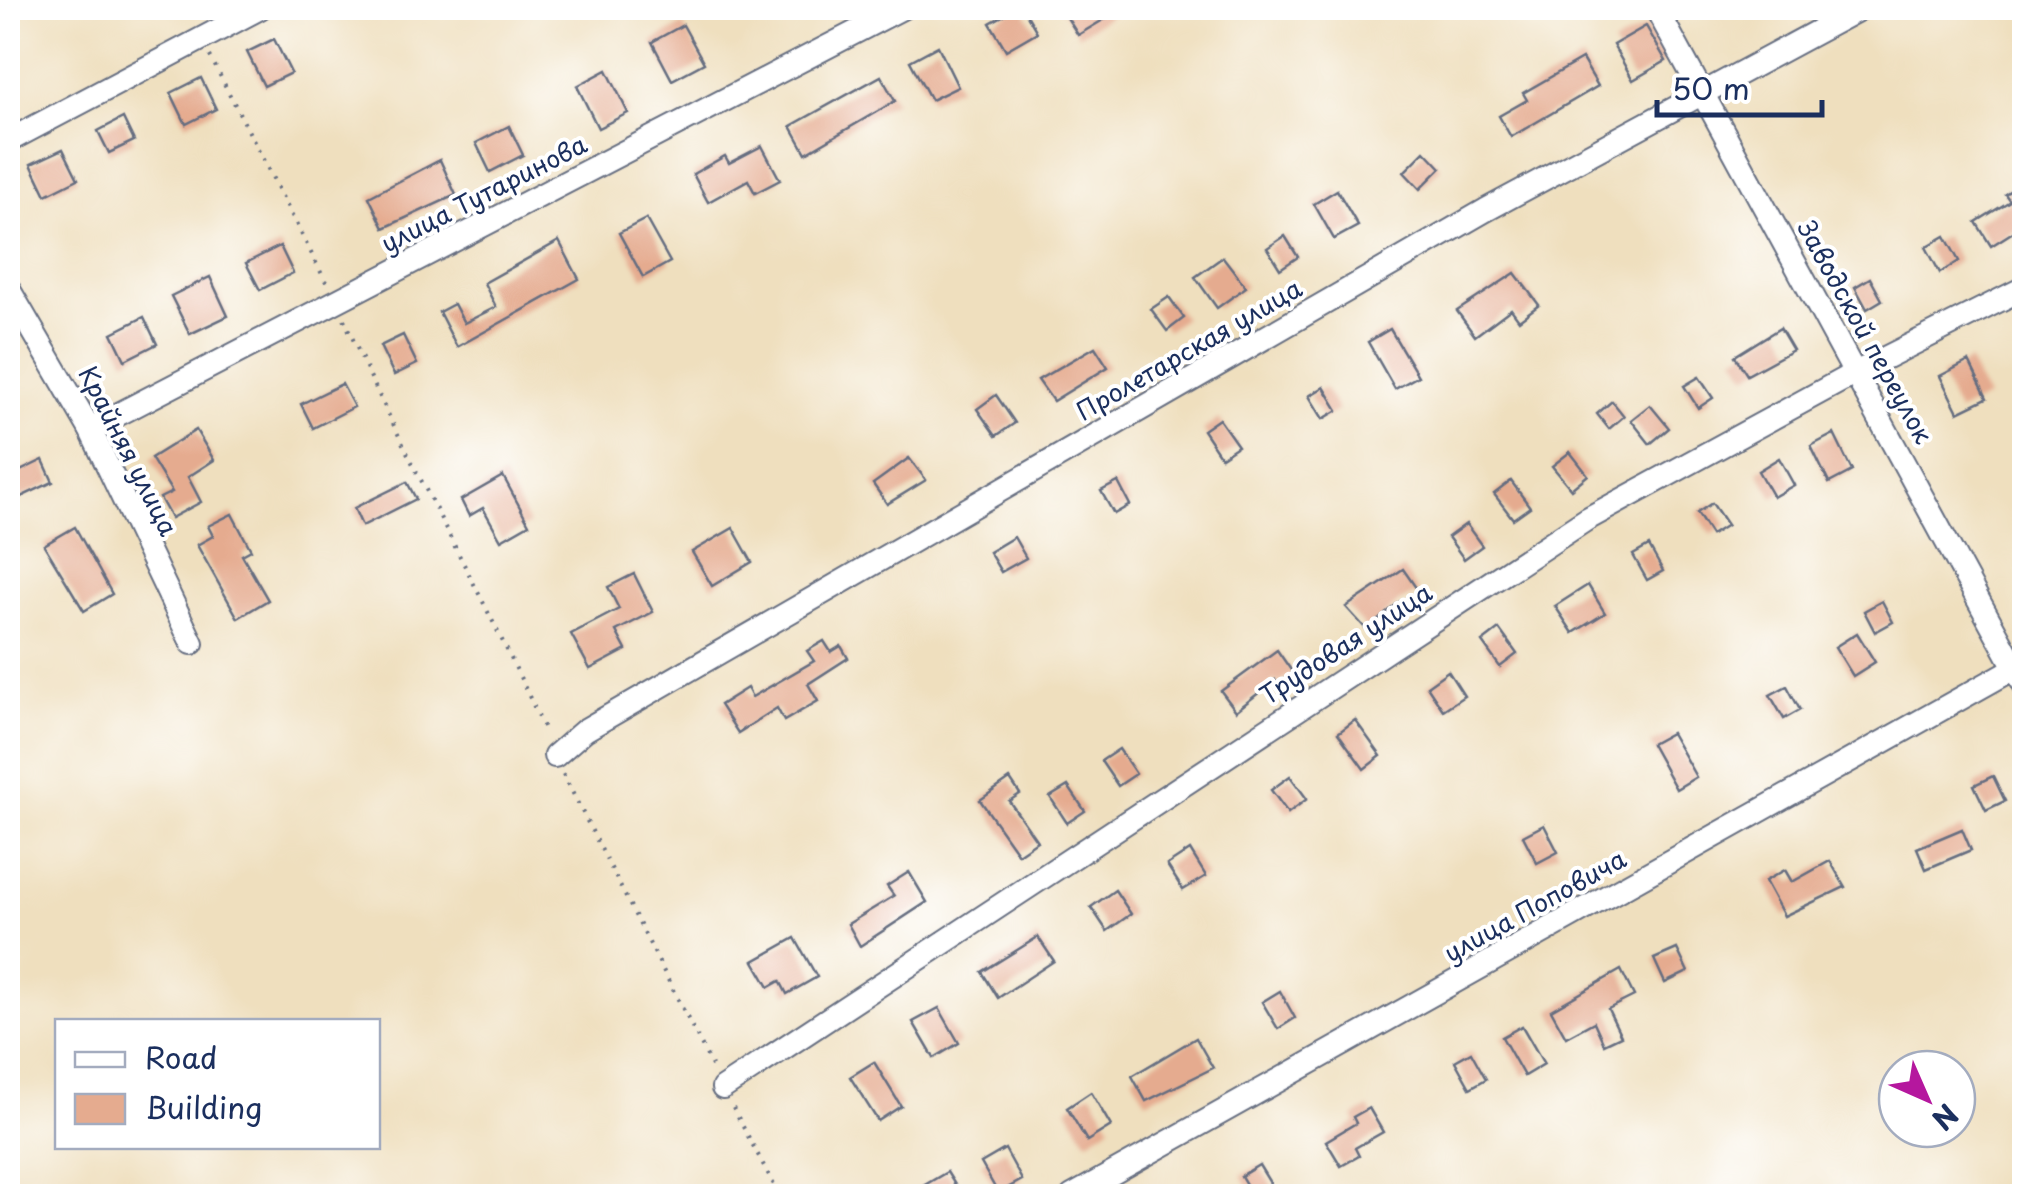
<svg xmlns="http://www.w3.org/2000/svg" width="2032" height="1204" font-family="'Playpen Sans',sans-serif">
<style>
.building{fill:#e5ab8f}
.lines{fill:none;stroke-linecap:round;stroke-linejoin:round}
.street-casing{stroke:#656d80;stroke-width:26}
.path{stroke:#656d80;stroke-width:4;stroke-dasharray:2.5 8;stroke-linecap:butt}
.street{stroke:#fff;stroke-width:22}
.labels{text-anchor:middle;stroke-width:8;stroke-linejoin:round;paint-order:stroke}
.street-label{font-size:25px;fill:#1b2f5e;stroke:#fff}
</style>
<rect width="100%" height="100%" fill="#fff"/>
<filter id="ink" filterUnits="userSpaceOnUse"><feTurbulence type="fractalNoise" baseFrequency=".01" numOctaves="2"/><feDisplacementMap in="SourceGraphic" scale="20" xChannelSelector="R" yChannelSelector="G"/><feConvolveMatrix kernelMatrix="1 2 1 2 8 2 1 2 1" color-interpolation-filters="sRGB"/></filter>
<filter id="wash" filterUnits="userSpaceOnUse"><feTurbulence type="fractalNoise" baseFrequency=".0048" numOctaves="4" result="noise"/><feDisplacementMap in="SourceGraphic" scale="40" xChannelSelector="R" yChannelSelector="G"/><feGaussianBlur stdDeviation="2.25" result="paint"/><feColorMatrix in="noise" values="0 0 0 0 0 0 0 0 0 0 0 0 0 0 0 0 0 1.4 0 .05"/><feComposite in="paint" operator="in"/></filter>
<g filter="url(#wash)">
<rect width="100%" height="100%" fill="#efdfbe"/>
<g id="blocks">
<g class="building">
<polygon points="1017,8 1023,8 1037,32 1006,50 990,23"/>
<polygon points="1061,8 1123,8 1078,35"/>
<polygon points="683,25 704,63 672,80 652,42"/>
<polygon points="1646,26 1666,61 1633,80 1613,45"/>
<polygon points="274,39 291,73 264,86 247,52"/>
<polygon points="938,46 958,87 931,100 910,61"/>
<polygon points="1582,59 1598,86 1511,137 1499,116 1527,100 1523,93"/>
<polygon points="607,70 628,113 598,128 577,86"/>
<polygon points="881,76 895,101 806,153 791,126"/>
<polygon points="201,78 216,109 186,124 171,93"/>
<polygon points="123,118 134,141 109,153 98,131"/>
<polygon points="509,126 523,155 490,172 476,143"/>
<polygon points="762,146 780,180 755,193 748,180 708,202 693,174 725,156 729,163"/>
<polygon points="63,149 78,179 46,195 31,164"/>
<polygon points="1425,151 1441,168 1420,189 1404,172"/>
<polygon points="440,160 456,195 384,228 369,197"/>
<polygon points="2024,181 2024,225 1991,246 1976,222 2010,201 2005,194"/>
<polygon points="1337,190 1358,226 1334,239 1314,204"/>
<polygon points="646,219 670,262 643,277 619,233"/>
<polygon points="1285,236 1298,257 1280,269 1267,248"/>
<polygon points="1945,236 1959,261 1940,273 1926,247"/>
<polygon points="559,241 579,279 457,347 439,312 454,304 464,323 496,307 484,283"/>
<polygon points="280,246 293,273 260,290 246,263"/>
<polygon points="1223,257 1246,287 1217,308 1195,277"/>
<polygon points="1515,273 1539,305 1519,320 1511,309 1475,336 1457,311"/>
<polygon points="210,277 228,316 190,334 171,296"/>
<polygon points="1870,278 1882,300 1867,309 1855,287"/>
<polygon points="1169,297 1184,318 1167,331 1151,309"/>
<polygon points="144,317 157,344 125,360 112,333"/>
<polygon points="1780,328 1793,350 1747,375 1735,356"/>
<polygon points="1390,329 1418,376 1395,389 1368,342"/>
<polygon points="403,335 417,364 394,375 380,346"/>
<polygon points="1095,347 1108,367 1053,401 1038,380"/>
<polygon points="1969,361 1987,398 1958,412 1940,376"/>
<polygon points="1699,377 1713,398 1698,408 1684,386"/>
<polygon points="342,384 354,407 313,428 301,404"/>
<polygon points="1324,387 1338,410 1323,419 1309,396"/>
<polygon points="996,395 1015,423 996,436 977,409"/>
<polygon points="1612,401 1624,416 1609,429 1597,414"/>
<polygon points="1650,405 1669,428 1650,444 1631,420"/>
<polygon points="1219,419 1238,446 1221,457 1203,430"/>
<polygon points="196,430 214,460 188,477 201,502 171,518 160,498 172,492 151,458"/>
<polygon points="1834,434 1852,471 1829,483 1811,446"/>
<polygon points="1570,452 1588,475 1571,489 1552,466"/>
<polygon points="909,458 926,480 887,504 873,484"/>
<polygon points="1779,458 1794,485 1773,497 1758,471"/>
<polygon points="43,460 53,482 8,503 8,477"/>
<polygon points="503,476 529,524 501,540 483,508 469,516 461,500"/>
<polygon points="1511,481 1530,507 1513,519 1494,494"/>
<polygon points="407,482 416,499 362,526 354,508"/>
<polygon points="1118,482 1130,505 1114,514 1101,491"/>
<polygon points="1712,503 1727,525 1711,535 1697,513"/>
<polygon points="232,514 251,550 242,555 268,600 238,618 197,545 213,536 208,526"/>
<polygon points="1466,524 1482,546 1464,559 1448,537"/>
<polygon points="75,527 112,594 84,611 44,545"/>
<polygon points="733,528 752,562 712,586 692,552"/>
<polygon points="1014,537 1026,558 1001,572 989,552"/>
<polygon points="1649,546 1663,571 1647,580 1633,555"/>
<polygon points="1403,569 1419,592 1399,602 1367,630 1346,607"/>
<polygon points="634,574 653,612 616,631 626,650 590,669 571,634 619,609 608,587"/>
<polygon points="1588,585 1605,613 1573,633 1555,606"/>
<polygon points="1882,601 1893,622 1875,632 1864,611"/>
<polygon points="1499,629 1517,654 1500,667 1482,642"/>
<polygon points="1857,633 1875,662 1853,676 1835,647"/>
<polygon points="824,641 831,652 841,646 848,658 808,684 818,701 784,721 777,708 738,733 720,705 747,688 752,697 814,661 807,651"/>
<polygon points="1277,650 1293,673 1277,684 1275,680 1236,711 1221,691"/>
<polygon points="1448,671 1464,696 1443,710 1427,686"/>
<polygon points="1787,686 1800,710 1784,719 1770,695"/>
<polygon points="1355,720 1381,756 1364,769 1338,733"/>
<polygon points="1671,733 1696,777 1676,789 1651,744"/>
<polygon points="1119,749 1136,774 1118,786 1101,761"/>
<polygon points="1290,776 1307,799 1288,813 1271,790"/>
<polygon points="1993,776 2005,801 1986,810 1974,785"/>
<polygon points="1010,779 1020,794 1009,801 1037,841 1018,854 980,800"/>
<polygon points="1068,786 1085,811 1067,823 1050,797"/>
<polygon points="1544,825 1558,852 1537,863 1523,836"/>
<polygon points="1962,829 1971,850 1926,869 1917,848"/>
<polygon points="1190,850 1206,876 1183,890 1167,865"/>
<polygon points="1830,861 1845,887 1784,916 1765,881 1785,870 1792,882"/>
<polygon points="909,872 927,902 860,946 848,924 894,896 887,886"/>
<polygon points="1115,890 1131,914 1107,931 1091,907"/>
<polygon points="1038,937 1054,961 998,998 982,972"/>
<polygon points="795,938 817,977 787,994 780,981 769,987 754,961"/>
<polygon points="1677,949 1688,972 1665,983 1654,959"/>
<polygon points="1621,970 1634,996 1608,1009 1621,1036 1604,1044 1594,1022 1566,1037 1551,1010"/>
<polygon points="1280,991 1295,1018 1278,1029 1262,1002"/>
<polygon points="939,1008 959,1043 934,1058 913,1022"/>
<polygon points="1522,1026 1544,1064 1524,1076 1502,1037"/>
<polygon points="1196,1038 1213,1068 1146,1101 1132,1076"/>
<polygon points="1471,1052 1486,1079 1470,1088 1455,1061"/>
<polygon points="874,1062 901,1106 878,1121 850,1077"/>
<polygon points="1091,1092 1111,1126 1087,1141 1067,1108"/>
<polygon points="1369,1108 1383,1132 1355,1148 1359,1156 1341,1166 1326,1141 1356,1123 1353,1117"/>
<polygon points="1005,1149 1022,1180 998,1193 981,1163"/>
<polygon points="1259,1165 1278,1196 1253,1196 1241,1176"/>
<polygon points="947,1172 962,1196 906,1196"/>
</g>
</g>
</g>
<g filter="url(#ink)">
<use href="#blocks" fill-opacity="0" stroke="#656d80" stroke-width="2.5"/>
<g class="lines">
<defs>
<g id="street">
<polyline points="1656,8 2024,684"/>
<polyline points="8,141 260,8"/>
<polyline points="8,288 90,429 192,643"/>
<polyline points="90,429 902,8"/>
<polyline points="555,756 585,730 1486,210 1861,8"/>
<polyline points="723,1088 1587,519 1855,373 2024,288"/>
<polyline points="1072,1196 2024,663"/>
</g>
</defs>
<use href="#street" class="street-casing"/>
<g class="path">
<polyline points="210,56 327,284"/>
<path d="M344 319C406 460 483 593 546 733"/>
<polyline points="563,774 713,1068"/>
<polyline points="733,1108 780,1196"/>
</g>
<use href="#street" class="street"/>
</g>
</g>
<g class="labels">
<g class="street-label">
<text transform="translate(484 194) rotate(-27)" y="9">улица Тутаринова</text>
<text transform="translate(1865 332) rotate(61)" y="9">Заводской переулок</text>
<text transform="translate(1189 350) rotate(-30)" y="9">Пролетарская улица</text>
<text transform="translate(128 451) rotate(63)" y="9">Крайняя улица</text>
<text transform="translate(1346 644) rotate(-33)" y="9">Трудовая улица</text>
<text transform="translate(1535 906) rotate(-29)" y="9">улица Поповича</text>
</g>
</g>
<rect width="2032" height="1204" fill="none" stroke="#fff" stroke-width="40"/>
<rect x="55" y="1019" width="325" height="130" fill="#ffffff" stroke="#a4acbf" stroke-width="2.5"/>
<rect x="75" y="1052" width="50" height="15" fill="#ffffff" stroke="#a4acbf" stroke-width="2.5"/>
<text x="145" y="1069" font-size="30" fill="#1b2f5e">Road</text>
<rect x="75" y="1094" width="50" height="30" fill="#e5ab8f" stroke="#a4acbf" stroke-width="2.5"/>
<text x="145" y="1119" font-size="30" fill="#1b2f5e">Building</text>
<g transform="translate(1927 1099) rotate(135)"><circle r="48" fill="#ffffff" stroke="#a4acbf" stroke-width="2.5"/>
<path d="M0-8L18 38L0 25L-18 38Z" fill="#b5179e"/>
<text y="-15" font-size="28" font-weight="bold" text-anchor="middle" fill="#1b2f5e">N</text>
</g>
<path d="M1657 100v15h165v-15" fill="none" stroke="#1b2f5e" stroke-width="5"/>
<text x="1672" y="100" font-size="30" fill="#1b2f5e" stroke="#ffffff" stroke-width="8" paint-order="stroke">50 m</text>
</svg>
